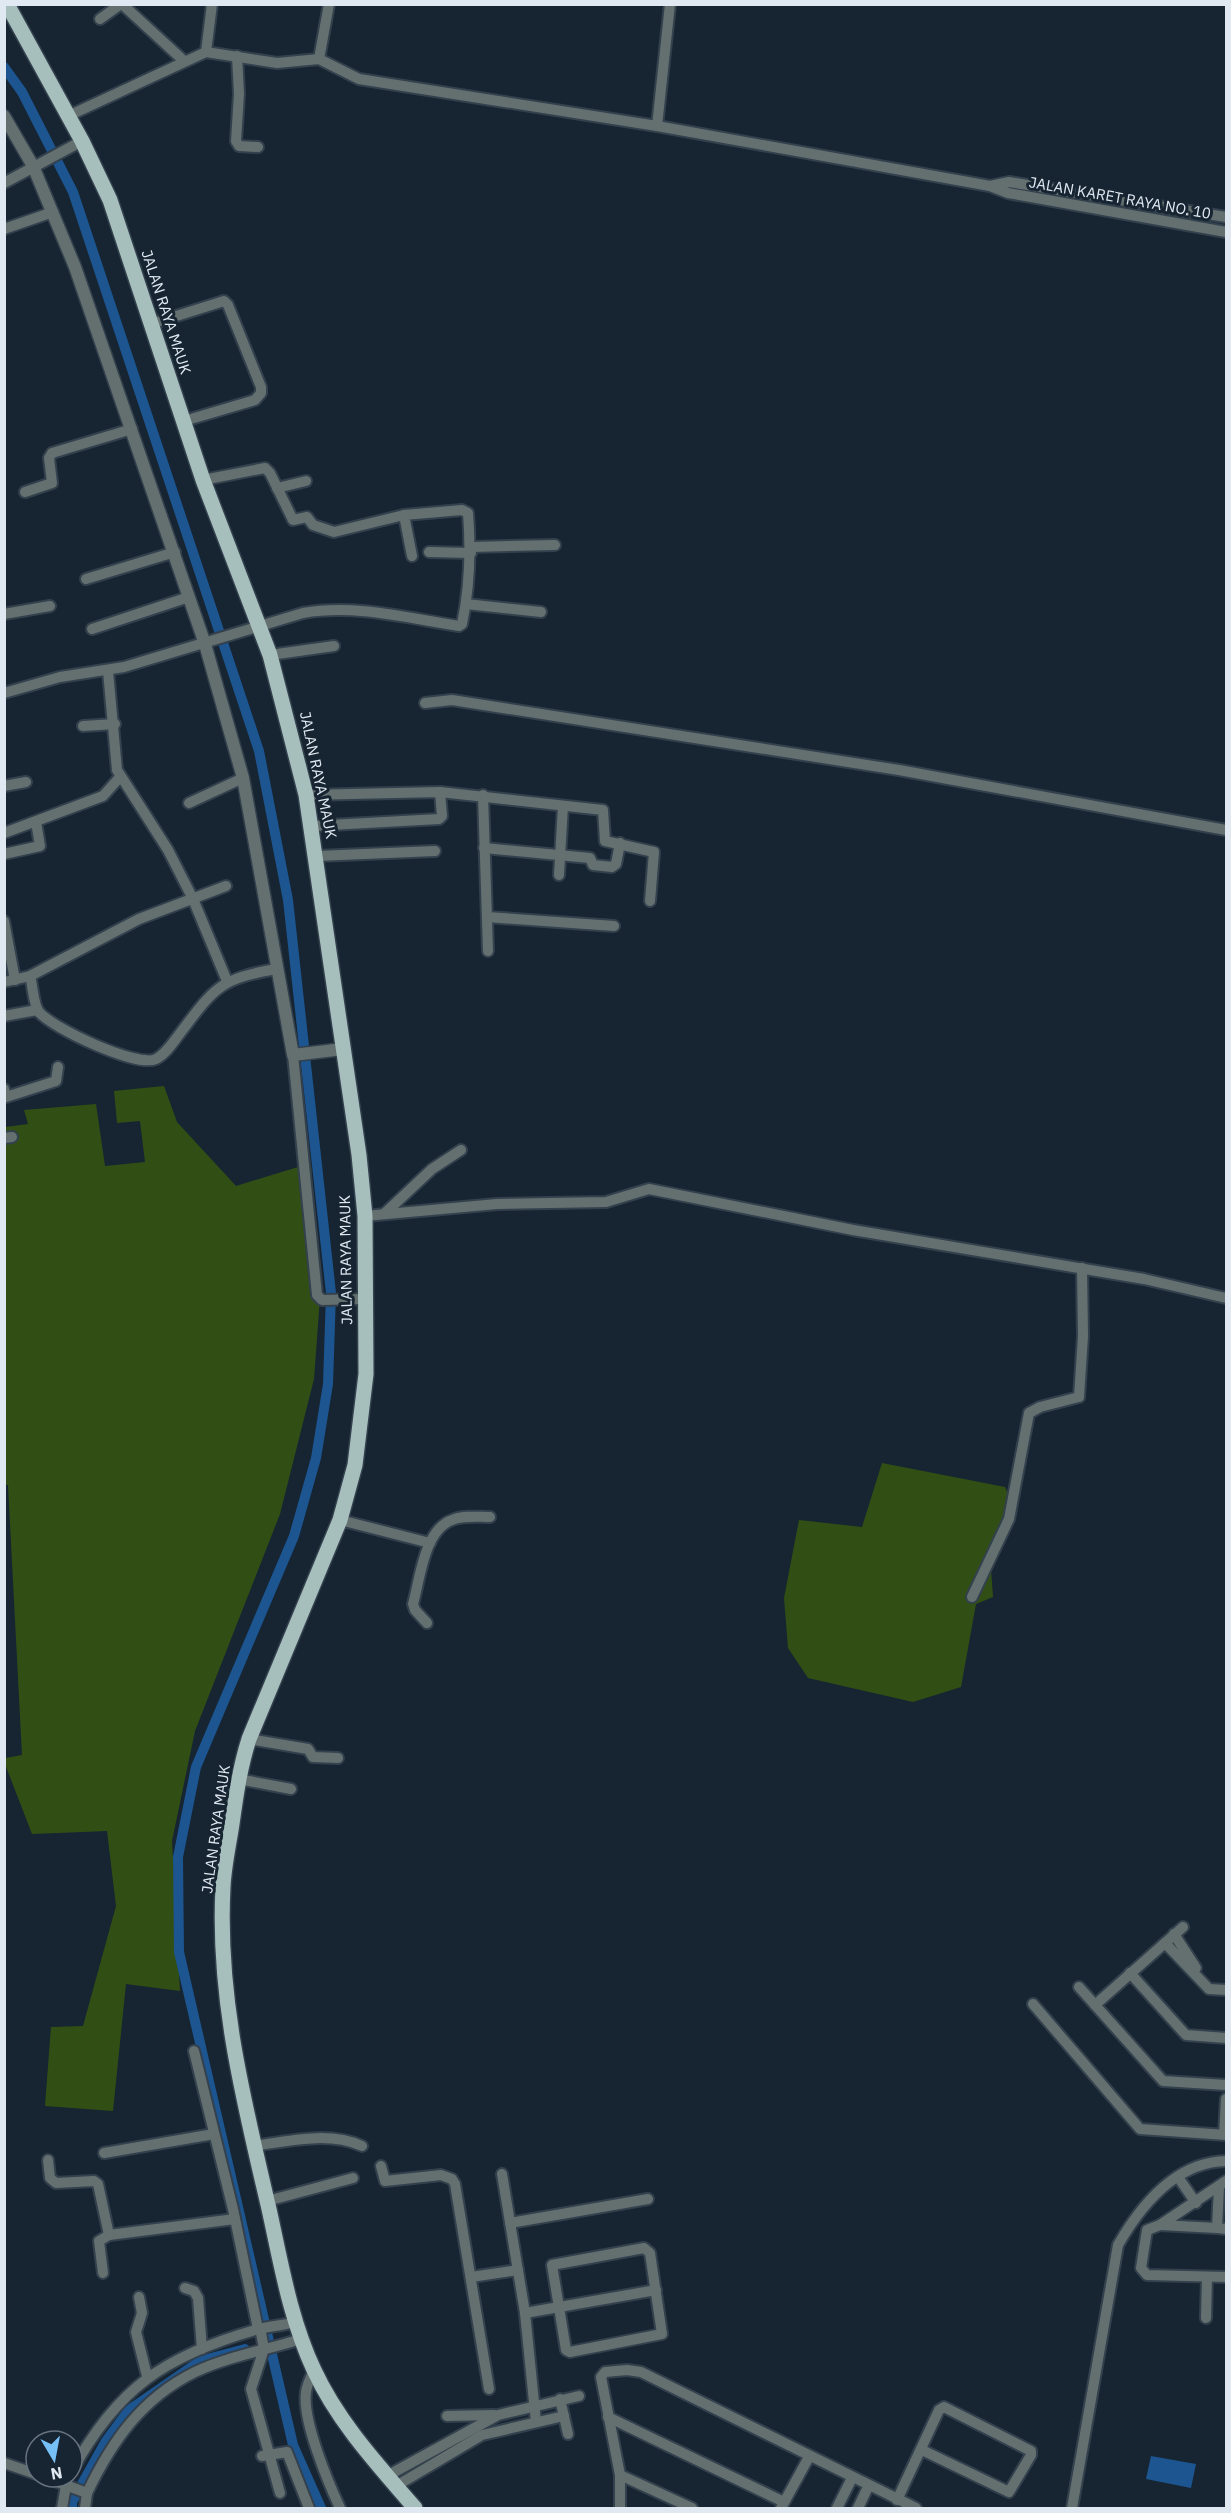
<svg xmlns="http://www.w3.org/2000/svg" width="1231" height="2513" font-family="'IBM Plex Sans',sans-serif">
<style>
.green{fill:#314f14}
.water{fill:#1c5590}
.lines{fill:none;stroke-linecap:round;stroke-linejoin:round}
.canal{stroke:#1c5590;stroke-width:10}
.minor-casing{stroke:#33404d;stroke-width:14}
.tertiary-casing{stroke:#33404d;stroke-width:15}
.primary-casing{stroke:#33404d;stroke-width:18}
.minor{stroke:#64706f;stroke-width:10}
.tertiary{stroke:#64706f;stroke-width:12}
.primary{stroke:#a6bebc;stroke-width:15}
.labels{text-anchor:middle;stroke-width:6;stroke-linejoin:round;paint-order:stroke}
.street-label{font-size:15px;fill:#e0e9f2;stroke:#172532}
</style>
<rect width="100%" height="100%" fill="#172532"/>
<g class="green">
<polygon points="164,1086 177,1122 236,1186 311,1163 320,1298 314,1379 280,1514 195,1731 172,1841 180,1991 126,1984 113,2111 45,2106 51,2027 83,2026 116,1906 107,1831 32,1834 5,1764 5,1758 22,1755 8,1485 4,1485 5,1127 28,1124 24,1110 96,1104 105,1166 145,1162 140,1121 117,1123 114,1091"/>
<polygon points="882,1463 1005,1487 1017,1515 990,1555 993,1597 976,1604 961,1687 913,1702 808,1678 788,1648 784,1598 799,1520 862,1527"/>
</g>
<polygon class="water" points="1151,2456 1196,2464 1191,2488 1146,2479"/>
<g class="lines">
<g class="canal">
<polyline points="4,67 22,92 73,192 259,751 288,900 331,1293 328,1384 316,1458 294,1536 196,1767 178,1857 179,1952 293,2445 321,2508"/>
<polyline points="72,2508 72,2502 106,2441 129,2410 200,2361 245,2349"/>
</g>
<defs>
<g id="minor">
<polyline points="122,4 184,61"/>
<polyline points="100,19 121,4"/>
<polyline points="206,52 212,4"/>
<polyline points="237,56 239,94 236,141 239,146 258,147"/>
<polyline points="319,59 329,4"/>
<polyline points="68,116 206,52 277,63 319,59 359,79 657,126 990,186 1008,193 1226,232"/>
<polyline points="657,126 670,4"/>
<polyline points="4,183 82,141"/>
<polyline points="990,186 1009,182 1226,217"/>
<polyline points="4,229 53,212"/>
<polyline points="151,324 224,301 228,305 261,387 261,393 255,400 184,421"/>
<polyline points="203,480 265,468 270,473 293,520 307,517 313,525 334,532 404,515"/>
<polyline points="277,488 306,481"/>
<polyline points="25,492 52,483 49,458 52,453 132,429"/>
<polyline points="471,547 555,545"/>
<polyline points="429,552 471,553"/>
<polyline points="86,579 175,552"/>
<polyline points="466,604 541,612"/>
<polyline points="4,614 50,606"/>
<polyline points="92,629 189,597"/>
<polyline points="270,655 334,646"/>
<polyline points="108,671 117,770 168,850 193,899 227,981"/>
<path d="M4 693 60 677 124 667 303 613C355 604 407 618 459 626L462 624C470 586 471 551 468 513L462 510 404 515 412 556"/>
<polyline points="425,703 452,700 899,770 1226,830"/>
<polyline points="83,726 115,724"/>
<polyline points="4,786 26,782"/>
<polyline points="306,795 440,792 603,810 605,841 654,852 650,901"/>
<polyline points="483,795 488,951"/>
<polyline points="189,803 243,778"/>
<polyline points="312,826 439,819 442,816 440,792"/>
<polyline points="4,833 103,796 120,777"/>
<polyline points="484,848 590,858 593,865 612,867 616,864 620,843"/>
<polyline points="4,854 40,846 36,822"/>
<polyline points="317,856 435,851"/>
<polyline points="559,875 563,806"/>
<polyline points="487,917 614,926"/>
<polyline points="4,921 15,980"/>
<path d="M30 976C33 986 33 1004 39 1012 52 1028 137 1068 156 1059 166 1054 174 1041 181 1032 215 987 220 979 276 969"/>
<polyline points="4,982 30,976 139,919 226,886"/>
<polyline points="4,1016 37,1010"/>
<polyline points="293,1055 317,1295 322,1300 365,1299"/>
<polyline points="4,1089 6,1097 56,1081 58,1067"/>
<polyline points="4,1138 12,1137"/>
<polyline points="384,1214 432,1169 461,1150"/>
<polyline points="365,1216 497,1204 606,1202 649,1189 853,1230 1144,1279 1226,1298"/>
<polyline points="340,1520 430,1543"/>
<polyline points="972,1597 1009,1519 1029,1413 1040,1407 1079,1397 1083,1336 1082,1268"/>
<path d="M427 1623 415 1610 413 1604C420 1579 424 1530 452 1520 463 1515 478 1517 490 1517"/>
<polyline points="249,1739 308,1749 313,1757 338,1758"/>
<polyline points="238,1779 291,1789"/>
<polyline points="1174,1934 1196,1968"/>
<polyline points="1165,1943 1209,1989 1226,1990"/>
<polyline points="1130,1973 1186,2035 1226,2038"/>
<polyline points="1079,1987 1163,2081 1226,2085"/>
<polyline points="1033,2004 1140,2129 1226,2135"/>
<polyline points="1095,2005 1183,1927"/>
<polyline points="194,2051 233,2209 258,2329 261,2333 264,2349 251,2389 280,2493"/>
<polyline points="1224,2134 1226,2099"/>
<path d="M254 2146C288 2141 329 2131 362 2146"/>
<polyline points="104,2153 214,2134"/>
<polyline points="48,2160 50,2178 56,2183 94,2181 98,2184 109,2235 235,2219"/>
<polyline points="381,2166 385,2181 441,2175 452,2179 455,2184 489,2389"/>
<polyline points="502,2174 525,2313 536,2422"/>
<polyline points="1178,2177 1196,2203"/>
<polyline points="1226,2181 1160,2225 1147,2230 1141,2268 1147,2275 1226,2277"/>
<polyline points="1219,2187 1217,2228 1226,2229"/>
<polyline points="267,2201 353,2178"/>
<polyline points="510,2223 648,2199"/>
<polyline points="1160,2225 1217,2228"/>
<polygon points="644,2248 650,2253 662,2334 570,2352 566,2350 552,2265"/>
<polyline points="103,2273 99,2241 109,2235"/>
<polyline points="471,2277 518,2270"/>
<polyline points="185,2288 194,2291 198,2298 202,2349"/>
<polyline points="139,2297 142,2313 136,2332 147,2376"/>
<polyline points="525,2313 656,2290"/>
<polyline points="1206,2318 1207,2277"/>
<path d="M314 2370C311 2377 307 2384 306 2392 302 2420 328 2482 340 2508"/>
<polyline points="560,2399 568,2434"/>
<polyline points="447,2416 494,2415"/>
<polyline points="608,2417 784,2502"/>
<polyline points="262,2456 287,2452 309,2508"/>
<polyline points="4,2463 36,2474"/>
<path d="M72 2471C117 2388 165 2356 255 2330 268 2326 282 2326 295 2322"/>
<polyline points="620,2475 692,2508"/>
<polyline points="387,2476 498,2415 579,2396"/>
<polyline points="44,2477 87,2493 85,2508"/>
<polyline points="396,2486 482,2435 564,2416"/>
<path d="M87 2493C112 2441 142 2398 195 2372 229 2356 267 2350 301 2339"/>
<polyline points="897,2500 939,2410 944,2407 1031,2451 1031,2455 1009,2492 922,2450"/>
<polyline points="62,2508 67,2480"/>
<polyline points="620,2508 620,2475 601,2377 605,2372 627,2370 641,2372 916,2508"/>
<polyline points="781,2508 809,2457"/>
<polyline points="837,2508 852,2478"/>
<polyline points="858,2508 868,2487"/>
<path d="M1072 2508 1118 2245C1141 2205 1176 2162 1226 2161"/>
</g>
<polyline id="tertiary" points="4,116 33,166 75,267 205,644 243,778 293,1055 343,1049"/>
<path id="primary" d="M7 4 82 141 110 200 203 480 270 655 306 795 359 1155 365 1216 366 1374 355 1465 340 1520 249 1739C240 1767 236 1795 232 1824 229 1844 224 1866 223 1887 217 1997 244 2102 269 2209 281 2263 290 2319 314 2370 338 2422 378 2465 415 2508"/>
</defs>
<use href="#minor" class="minor-casing"/>
<use href="#tertiary" class="tertiary-casing"/>
<use href="#primary" class="primary-casing"/>
<use href="#minor" class="minor"/>
<use href="#tertiary" class="tertiary"/>
<use href="#primary" class="primary"/>
</g>
<g class="labels">
<g class="street-label">
<text transform="translate(1120 198) rotate(10)" y="5">JALAN KARET RAYA NO. 10</text>
<text transform="translate(166 312) rotate(72)" y="5">JALAN RAYA MAUK</text>
<text transform="translate(318 775) rotate(78)" y="5">JALAN RAYA MAUK</text>
<text transform="translate(346 1260) rotate(-91)" y="5">JALAN RAYA MAUK</text>
<text transform="translate(216 1829) rotate(-82)" y="5">JALAN RAYA MAUK</text>
</g>
</g>
<rect width="1231" height="2513" fill="none" stroke="#e0e9f2" stroke-width="12"/>
<g transform="translate(54 2459) rotate(170)"><circle r="28" fill="#172532" stroke="#67737f" stroke-width="1.5"/>
<path d="M0-4.5L10 22L0 15L-10 22Z" fill="#76c0f7"/>
<text y="-9" font-size="16" font-weight="bold" text-anchor="middle" fill="#e0e9f2">N</text>
</g>
</svg>
